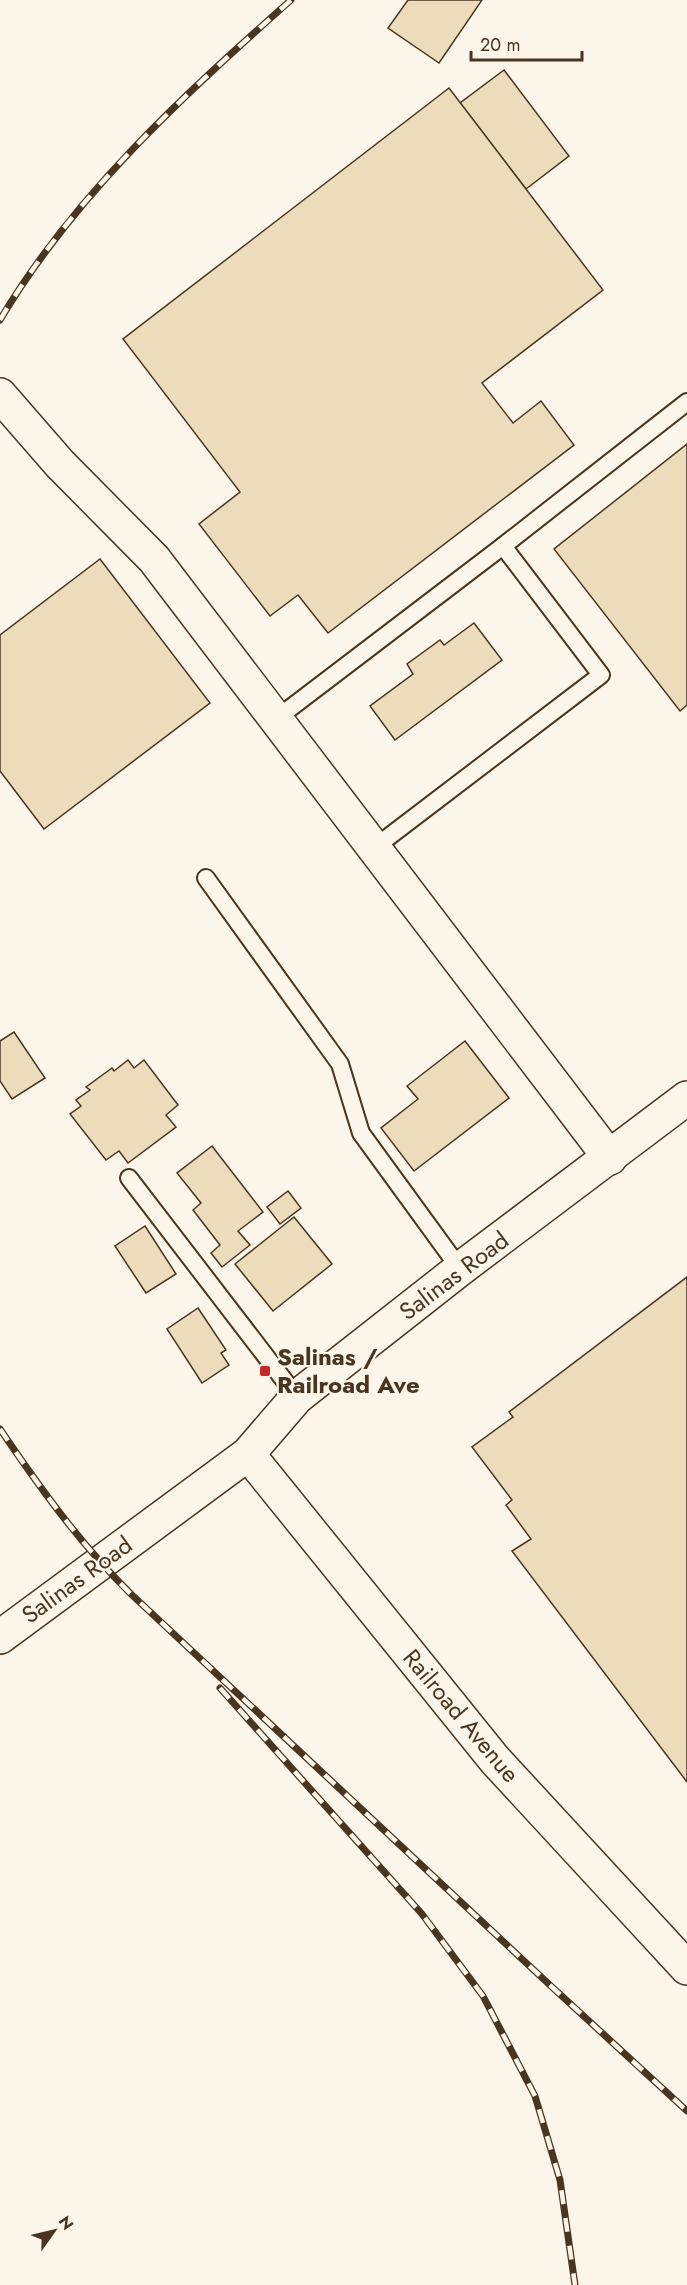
<svg xmlns="http://www.w3.org/2000/svg" width="687" height="2285" font-family="Jost,sans-serif">
<style>
.building{fill:#ecdcbc;stroke:#4a3520;stroke-width:1.5}
.lines{fill:none;stroke-linecap:round;stroke-linejoin:round}
.lane-casing{stroke:#4a3520;stroke-width:20}
.street-casing{stroke:#4a3520;stroke-width:36}
.primary-casing{stroke:#4a3520;stroke-width:36}
.lane{stroke:#fbf6e9;stroke-width:16}
.street{stroke:#fbf6e9;stroke-width:33}
.primary{stroke:#fbf6e9;stroke-width:33}
.rail-casing{stroke:#4a3520;stroke-width:7}
.rail{stroke:#fbf6e9;stroke-width:4.5;stroke-dasharray:14;stroke-linecap:butt}
.poi-dot{fill:#c62828;stroke:#fbf6e9;stroke-width:2}
.labels{text-anchor:middle;stroke-width:4.5;stroke-linejoin:round;paint-order:stroke}
.street-label{font-size:24px;fill:#4a3520;stroke:#fbf6e9}
.poi-label{font-size:24px;font-weight:bold;fill:#4a3520;stroke:#fbf6e9;text-anchor:start}
</style>
<rect width="100%" height="100%" fill="#fbf6e9"/>
<g class="building">
<polygon points="408,0 482,0 439,63 388,28"/>
<polygon points="504,70 569,156 526,189 460,103"/>
<polygon points="449,88 603,290 482,383 513,423 541,401 574,445 328,633 298,595 270,616 199,524 240,492 123,339"/>
<polygon points="687,444 687,705 680,711 554,549"/>
<polygon points="100,559 210,703 44,829 0,771 0,635"/>
<polygon points="474,623 502,660 395,740 370,706 413,674 407,664 440,640 444,645"/>
<polygon points="14,1032 45,1078 12,1099 0,1081 0,1041"/>
<polygon points="465,1041 509,1098 414,1171 381,1128 418,1099 407,1086"/>
<polygon points="128,1060 134,1068 144,1060 178,1105 166,1115 176,1127 128,1163 119,1151 106,1160 70,1114 81,1106 76,1100 90,1090 86,1087 112,1068 114,1071"/>
<polygon points="212,1146 263,1212 238,1231 250,1245 222,1267 211,1253 220,1245 193,1210 201,1203 177,1173"/>
<polygon points="288,1191 301,1208 280,1224 267,1207"/>
<polygon points="294,1217 332,1264 273,1311 235,1264"/>
<polygon points="145,1226 176,1274 146,1293 115,1246"/>
<polygon points="687,1277 687,1782 512,1551 531,1539 506,1505 512,1500 472,1447 513,1417 509,1412"/>
<polygon points="198,1308 226,1350 221,1353 229,1365 202,1383 167,1329"/>
</g>
<g class="lines">
<defs>
<g id="lane">
<polyline points="503,546 687,402"/>
<polyline points="276,719 503,546 601,675 374,848"/>
<polyline points="206,878 340,1064 361,1133 460,1269"/>
<polyline points="129,1178 297,1397"/>
</g>
<g id="street">
<polyline points="0,395 60,464 154,559 610,1158"/>
<polyline points="248,1454 495,1760 687,1968"/>
</g>
<polyline id="primary" points="0,1637 248,1454 297,1397 460,1269 687,1098"/>
</defs>
<use href="#lane" class="lane-casing"/>
<use href="#street" class="street-casing"/>
<use href="#primary" class="primary-casing"/>
<use href="#lane" class="lane"/>
<use href="#street" class="street"/>
<use href="#primary" class="primary"/>
<defs>
<g id="rail">
<path d="M0 320C74 195 183 96 291 0"/>
<path d="M0 1429C40 1488 81 1545 132 1595L552 1987 687 2111"/>
<polyline points="220,1688 422,1914 483,1996 535,2096 560,2180 575,2285"/>
</g>
</defs>
<use href="#rail" class="rail-casing"/>
<use href="#rail" class="rail"/>
</g>
<rect class="poi-dot" x="259" y="1365" width="12" height="12" rx="3"/>
<g class="labels">
<g class="street-label">
<text transform="translate(454 1276) rotate(-37)" y="8">Salinas Road</text>
<text transform="translate(77 1580) rotate(-36)" y="8">Salinas Road</text>
<text transform="translate(461 1716) rotate(50)" y="8">Railroad Avenue</text>
</g>
<g class="poi-label">
<text x="277" y="1365">Salinas /<tspan x="277" dy="28">Railroad Ave</tspan></text>
</g>
</g>
<g transform="translate(54 2231) rotate(56)" stroke="#fbf6e9" stroke-width="4.5" paint-order="stroke">
<path d="M0-4.5L10 22L0 15L-10 22Z" fill="#4a3520"/>
<text y="-9" font-size="16" font-weight="bold" text-anchor="middle" fill="#4a3520">N</text>
</g>
<path d="M471 51v9h111v-9" fill="none" stroke="#4a3520" stroke-width="3"/>
<text x="480" y="51" font-size="18" fill="#4a3520" stroke="#fbf6e9" stroke-width="4.5" paint-order="stroke">20 m</text>
</svg>
